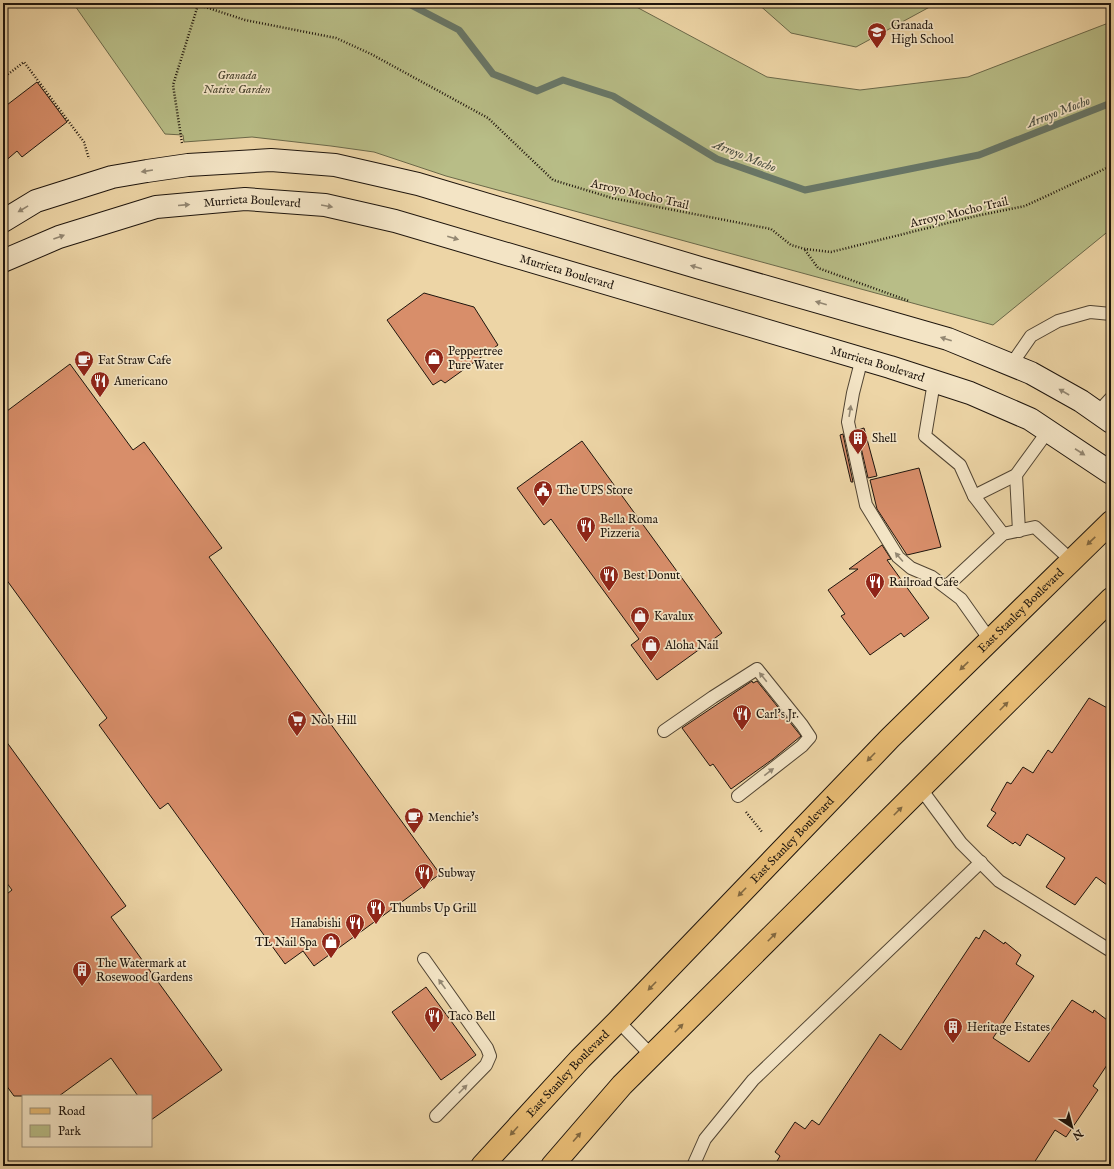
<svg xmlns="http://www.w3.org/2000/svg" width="1114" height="1169" font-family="'IM FELL English',serif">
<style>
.green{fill:#b8bd87;stroke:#6b694a}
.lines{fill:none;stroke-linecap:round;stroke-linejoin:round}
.stream{stroke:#687768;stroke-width:7}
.building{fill:#d88e6a;stroke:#1e150d}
.lane-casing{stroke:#524533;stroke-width:14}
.secondary-casing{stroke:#1e150d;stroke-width:24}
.primary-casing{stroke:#1e150d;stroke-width:24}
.path{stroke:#1e150d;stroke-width:2.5;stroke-dasharray:1 2;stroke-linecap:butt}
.lane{stroke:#f3e4c5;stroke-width:12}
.secondary{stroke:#f3e4c5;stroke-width:22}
.primary{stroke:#e6ba73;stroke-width:22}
.oneway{fill:#938772}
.oneway2{fill:#826840}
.labels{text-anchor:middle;stroke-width:3.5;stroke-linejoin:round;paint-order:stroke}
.poi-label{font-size:12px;fill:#1e150d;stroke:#f3e4c5;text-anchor:start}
.park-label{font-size:12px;font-style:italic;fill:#4c4732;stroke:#f3e4c5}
.street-label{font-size:12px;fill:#1e150d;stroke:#f3e4c5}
.water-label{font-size:13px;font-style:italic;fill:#494e42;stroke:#f3e4c5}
</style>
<rect width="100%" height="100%" fill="#edd5a6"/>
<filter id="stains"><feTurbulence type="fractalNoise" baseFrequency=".005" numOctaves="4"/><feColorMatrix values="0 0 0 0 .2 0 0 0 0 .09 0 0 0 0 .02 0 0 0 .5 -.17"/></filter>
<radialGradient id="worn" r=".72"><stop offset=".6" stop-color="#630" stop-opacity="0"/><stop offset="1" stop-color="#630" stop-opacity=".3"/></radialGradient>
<g class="green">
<polygon points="73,3 629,3 767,77 860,90 968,77 1111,22 1111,229 993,325 446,176 374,152 331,146 252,137 184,142 183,135 165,134"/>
<polygon points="757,3 937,3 856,47 791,33"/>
</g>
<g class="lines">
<polyline class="stream" points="407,3 459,30 493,74 537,91 563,80 613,96 717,159 805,190 979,155 1111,103"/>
</g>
<g class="building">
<polygon points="37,82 67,122 22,157 17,151 3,163 3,108"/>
<polygon points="424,293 474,307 498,345 445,383 441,380 433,385 387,320"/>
<polygon points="70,364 133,450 144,442 222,548 209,557 440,874 314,966 303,951 285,964 168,803 160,809 99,725 107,718 3,575 3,414"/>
<polygon points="864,428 877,476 868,478 857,430"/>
<polygon points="843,434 853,482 851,482 840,435"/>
<polygon points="582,441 722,633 657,680 631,645 639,639 551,519 544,525 517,488"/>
<polygon points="919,468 941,547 907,555 877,509 870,480"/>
<polygon points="882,545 891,559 887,560 929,618 904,637 901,633 870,655 841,616 845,614 828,590 858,569 849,569"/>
<polygon points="752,681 753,683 757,681 801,736 773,759 731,789 713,764 710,766 682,728"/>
<polygon points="1089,698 1111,710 1111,888 1096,877 1075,905 1046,887 1065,858 1027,834 1020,846 1015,842 1013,844 987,826 996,813 991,810 1007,782 1011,784 1023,767 1033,773 1048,750 1052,753"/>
<polygon points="3,737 126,906 111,917 222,1070 151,1120 151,1096 138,1096 111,1058 59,1096 14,1096 3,1081 3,897 12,890 3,878"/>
<polygon points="984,930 1004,944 1005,942 1021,955 1016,964 1034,976 993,1038 1029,1062 1072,1000 1093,1013 1094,1010 1111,1023 1111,1059 1093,1086 1098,1090 1066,1137 1055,1130 1032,1166 774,1166 780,1156 775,1152 795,1122 805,1129 812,1120 819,1125 880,1034 901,1050 976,937 979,939"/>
<polygon points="426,987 476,1055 441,1080 392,1012"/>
</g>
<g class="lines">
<defs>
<g id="lane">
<polyline points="862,358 853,393 848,422 866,505 898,557 911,568 932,577 961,599 990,640"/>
<polyline points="1011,365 1031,336 1058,321 1090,312 1111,314"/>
<polyline points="934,382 925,436 960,465 974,496 1016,475 1048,431"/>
<polyline points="1097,413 1111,398"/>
<polyline points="1016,475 1019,531"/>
<polyline points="974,496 1003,534"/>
<polyline points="946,587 1003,534 1035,527 1072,561"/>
<polyline points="664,731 713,697 757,669 802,725 810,737 802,746 738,796"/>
<polyline points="921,789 961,843 999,881 1111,951"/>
<polyline points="424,959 487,1048 490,1056 486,1065 436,1116"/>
<polyline points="618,1021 652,1056"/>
<polyline points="693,1166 705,1139 753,1080 981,862"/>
</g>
<g id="secondary">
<polyline points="3,221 36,201 112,177 147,171 188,165 271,160 335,165 418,184 700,268 948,339 1031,373 1081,401 1111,422"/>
<path id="s1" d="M3 261 59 237 156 207 245 199 325 205 395 221 890 367 970 393 1030 419 1111 473"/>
</g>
<g id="primary">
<path id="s2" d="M482 1166 580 1059 618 1021 890 738 1111 522"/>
<polyline points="552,1166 622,1085 1111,599"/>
</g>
</defs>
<use href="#lane" class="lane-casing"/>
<use href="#secondary" class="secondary-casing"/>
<use href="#primary" class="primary-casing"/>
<g class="path">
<polyline points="193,3 245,20 336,38 371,54 488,118 553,180 612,198 771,229 791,245 805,249 831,252 976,216 1025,206 1111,166"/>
<polyline points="3,78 24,62 84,142 89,159"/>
<polyline points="182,143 173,85 198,5"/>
<polyline points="805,250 818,268 909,301"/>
<polyline points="746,812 762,832"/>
</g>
<use href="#lane" class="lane"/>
<use href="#secondary" class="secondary"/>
<use href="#primary" class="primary"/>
</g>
<defs><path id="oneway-solid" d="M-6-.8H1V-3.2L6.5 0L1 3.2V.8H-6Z"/></defs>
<g class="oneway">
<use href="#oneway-solid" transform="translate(147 171) rotate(171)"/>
<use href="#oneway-solid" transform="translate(184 205) rotate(-5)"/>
<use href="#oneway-solid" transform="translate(327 206) rotate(10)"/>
<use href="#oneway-solid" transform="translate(23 209) rotate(149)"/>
<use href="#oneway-solid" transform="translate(59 237) rotate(-20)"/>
<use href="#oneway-solid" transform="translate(453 238) rotate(16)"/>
<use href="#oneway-solid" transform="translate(696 267) rotate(-164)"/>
<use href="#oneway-solid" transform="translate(821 303) rotate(-164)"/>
<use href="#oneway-solid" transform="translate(946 339) rotate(-162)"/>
<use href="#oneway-solid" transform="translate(1064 392) rotate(-150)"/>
<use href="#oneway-solid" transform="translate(850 411) rotate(-81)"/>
<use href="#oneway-solid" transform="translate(1080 452) rotate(33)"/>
<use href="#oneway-solid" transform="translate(899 557) rotate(-131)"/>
<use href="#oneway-solid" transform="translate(763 677) rotate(-129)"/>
<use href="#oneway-solid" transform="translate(769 772) rotate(-38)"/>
<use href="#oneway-solid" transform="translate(442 984) rotate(-126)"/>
<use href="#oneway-solid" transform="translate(463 1089) rotate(-45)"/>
</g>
<g class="oneway2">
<use href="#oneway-solid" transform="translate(1091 541) rotate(136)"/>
<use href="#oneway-solid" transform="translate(964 666) rotate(136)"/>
<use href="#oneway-solid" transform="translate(1004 706) rotate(-45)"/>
<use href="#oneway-solid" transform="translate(871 757) rotate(134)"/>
<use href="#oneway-solid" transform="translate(898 811) rotate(-45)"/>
<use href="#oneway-solid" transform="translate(742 892) rotate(134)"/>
<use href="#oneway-solid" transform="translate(772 937) rotate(-45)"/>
<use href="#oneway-solid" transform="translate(652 986) rotate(134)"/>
<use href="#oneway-solid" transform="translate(679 1028) rotate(-45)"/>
<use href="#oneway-solid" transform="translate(514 1131) rotate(132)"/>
<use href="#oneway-solid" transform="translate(577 1137) rotate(-49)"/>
</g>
<defs>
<symbol id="school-pin" viewBox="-11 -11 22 30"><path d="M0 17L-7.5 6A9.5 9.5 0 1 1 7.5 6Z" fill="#8f2418" stroke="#f3e4c5"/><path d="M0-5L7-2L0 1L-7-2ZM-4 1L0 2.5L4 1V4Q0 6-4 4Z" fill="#fff"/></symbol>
<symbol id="shop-pin" viewBox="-11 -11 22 30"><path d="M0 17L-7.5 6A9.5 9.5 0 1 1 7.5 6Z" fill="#8f2418" stroke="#f3e4c5"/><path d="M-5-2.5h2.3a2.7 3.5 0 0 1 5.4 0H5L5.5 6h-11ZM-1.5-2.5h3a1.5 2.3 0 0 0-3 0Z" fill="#fff"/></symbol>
<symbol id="cafe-pin" viewBox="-11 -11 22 30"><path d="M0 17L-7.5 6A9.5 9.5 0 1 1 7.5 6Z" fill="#8f2418" stroke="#f3e4c5"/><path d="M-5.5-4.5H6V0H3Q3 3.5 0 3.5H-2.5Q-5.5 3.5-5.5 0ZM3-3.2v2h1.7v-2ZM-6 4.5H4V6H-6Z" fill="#fff"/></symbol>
<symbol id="restaurant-pin" viewBox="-11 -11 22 30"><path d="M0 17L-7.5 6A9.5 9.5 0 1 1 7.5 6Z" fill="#8f2418" stroke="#f3e4c5"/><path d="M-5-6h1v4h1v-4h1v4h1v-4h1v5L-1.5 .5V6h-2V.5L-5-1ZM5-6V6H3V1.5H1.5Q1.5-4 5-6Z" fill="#fff"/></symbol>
<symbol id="building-pin" viewBox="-11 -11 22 30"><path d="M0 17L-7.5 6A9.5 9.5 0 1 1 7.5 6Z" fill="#8f2418" stroke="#f3e4c5"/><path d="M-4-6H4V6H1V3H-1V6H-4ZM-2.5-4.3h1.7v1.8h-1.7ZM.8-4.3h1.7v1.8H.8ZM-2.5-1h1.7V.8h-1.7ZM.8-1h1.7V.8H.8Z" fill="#fff"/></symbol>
<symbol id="civic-pin" viewBox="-11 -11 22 30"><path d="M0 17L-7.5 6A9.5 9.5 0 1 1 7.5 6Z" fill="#8f2418" stroke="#f3e4c5"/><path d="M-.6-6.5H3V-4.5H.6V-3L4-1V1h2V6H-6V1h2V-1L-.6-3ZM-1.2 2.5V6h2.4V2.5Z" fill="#fff"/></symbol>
<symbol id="supermarket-pin" viewBox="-11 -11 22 30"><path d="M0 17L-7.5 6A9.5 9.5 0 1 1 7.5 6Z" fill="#8f2418" stroke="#f3e4c5"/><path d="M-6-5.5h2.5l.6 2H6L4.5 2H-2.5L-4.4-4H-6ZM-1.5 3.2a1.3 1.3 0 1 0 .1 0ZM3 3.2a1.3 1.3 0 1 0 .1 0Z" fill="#fff"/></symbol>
</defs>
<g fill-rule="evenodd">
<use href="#school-pin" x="866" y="21" width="22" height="30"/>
<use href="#shop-pin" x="423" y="347" width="22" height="30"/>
<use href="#cafe-pin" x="73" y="349" width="22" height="30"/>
<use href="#restaurant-pin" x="89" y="370" width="22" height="30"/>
<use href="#building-pin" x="847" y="427" width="22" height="30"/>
<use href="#civic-pin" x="532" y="479" width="22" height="30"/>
<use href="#restaurant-pin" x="575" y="515" width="22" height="30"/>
<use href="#restaurant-pin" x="598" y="564" width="22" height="30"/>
<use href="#restaurant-pin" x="864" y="571" width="22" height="30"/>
<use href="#shop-pin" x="629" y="605" width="22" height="30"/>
<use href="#shop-pin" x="640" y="634" width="22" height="30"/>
<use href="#restaurant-pin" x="731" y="703" width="22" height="30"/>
<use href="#supermarket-pin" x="286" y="709" width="22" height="30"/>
<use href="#cafe-pin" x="403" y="806" width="22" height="30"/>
<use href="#restaurant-pin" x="413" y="862" width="22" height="30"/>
<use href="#restaurant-pin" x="365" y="897" width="22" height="30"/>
<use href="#restaurant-pin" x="344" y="912" width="22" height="30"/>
<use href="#shop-pin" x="320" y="931" width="22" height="30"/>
<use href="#building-pin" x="71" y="959" width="22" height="30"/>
<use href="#restaurant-pin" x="423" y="1005" width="22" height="30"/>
<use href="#building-pin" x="942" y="1016" width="22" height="30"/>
</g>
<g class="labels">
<g class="poi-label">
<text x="891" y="29">Granada<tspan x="891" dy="14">High School</tspan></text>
<text x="448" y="355">Peppertree<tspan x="448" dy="14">Pure Water</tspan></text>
<text x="98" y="364">Fat Straw Cafe</text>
<text x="114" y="385">Americano</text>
<text x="872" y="442">Shell</text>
<text x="557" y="494">The UPS Store</text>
<text x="600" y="523">Bella Roma<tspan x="600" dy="14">Pizzeria</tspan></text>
<text x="623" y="579">Best Donut</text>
<text x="889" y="586">Railroad Cafe</text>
<text x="654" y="620">Kavalux</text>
<text x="665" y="649">Aloha Nail</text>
<text x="756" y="718">Carl's Jr.</text>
<text x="311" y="724">Nob Hill</text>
<text x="428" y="821">Menchie's</text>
<text x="438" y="877">Subway</text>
<text x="390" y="912">Thumbs Up Grill</text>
<text x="341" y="927" text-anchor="end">Hanabishi</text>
<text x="317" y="946" text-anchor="end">TL Nail Spa</text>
<text x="96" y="967">The Watermark at<tspan x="96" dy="14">Rosewood Gardens</tspan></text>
<text x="448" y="1020">Taco Bell</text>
<text x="967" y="1031">Heritage Estates</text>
</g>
<g class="park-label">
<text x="237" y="79">Granada<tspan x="237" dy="14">Native Garden</tspan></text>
</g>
<g class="street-label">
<text transform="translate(640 194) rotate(13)" y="4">Arroyo Mocho Trail</text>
<text dy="4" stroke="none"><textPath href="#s1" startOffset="259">Murrieta Boulevard</textPath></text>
<text transform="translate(959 212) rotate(-13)" y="4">Arroyo Mocho Trail</text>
<text dy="4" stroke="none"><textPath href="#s1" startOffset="583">Murrieta Boulevard</textPath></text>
<text dy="4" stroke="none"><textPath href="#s1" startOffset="907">Murrieta Boulevard</textPath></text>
<text dy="4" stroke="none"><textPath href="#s2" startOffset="774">East Stanley Boulevard</textPath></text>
<text dy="4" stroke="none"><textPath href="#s2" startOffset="450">East Stanley Boulevard</textPath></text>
<text dy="4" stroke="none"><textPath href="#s2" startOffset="126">East Stanley Boulevard</textPath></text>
</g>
<g class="water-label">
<text transform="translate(1058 111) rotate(-21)" y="5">Arroyo Mocho</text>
<text transform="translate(745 155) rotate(22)" y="5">Arroyo Mocho</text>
</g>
</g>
<rect width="1114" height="1169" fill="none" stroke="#edd5a6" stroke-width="16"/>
<rect x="4" y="4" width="1106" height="1161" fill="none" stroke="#1e150d" stroke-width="2"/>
<rect x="8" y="8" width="1098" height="1153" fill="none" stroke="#1e150d"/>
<rect x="22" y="1095" width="130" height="52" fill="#f3e4c5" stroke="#9e917b"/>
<rect x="30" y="1108" width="20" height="6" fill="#e6ba73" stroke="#9e917b"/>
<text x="58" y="1115" font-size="12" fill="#1e150d">Road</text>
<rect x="30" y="1125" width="20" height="12" fill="#b8bd87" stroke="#9e917b"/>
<text x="58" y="1135" font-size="12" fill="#1e150d">Park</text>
<g transform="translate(1072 1127) rotate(144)" stroke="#f3e4c5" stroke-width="3" paint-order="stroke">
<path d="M0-3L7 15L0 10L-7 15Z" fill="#1e150d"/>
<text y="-6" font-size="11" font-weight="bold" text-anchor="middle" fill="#1e150d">N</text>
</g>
<rect width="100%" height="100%" filter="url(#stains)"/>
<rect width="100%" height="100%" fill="url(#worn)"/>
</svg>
